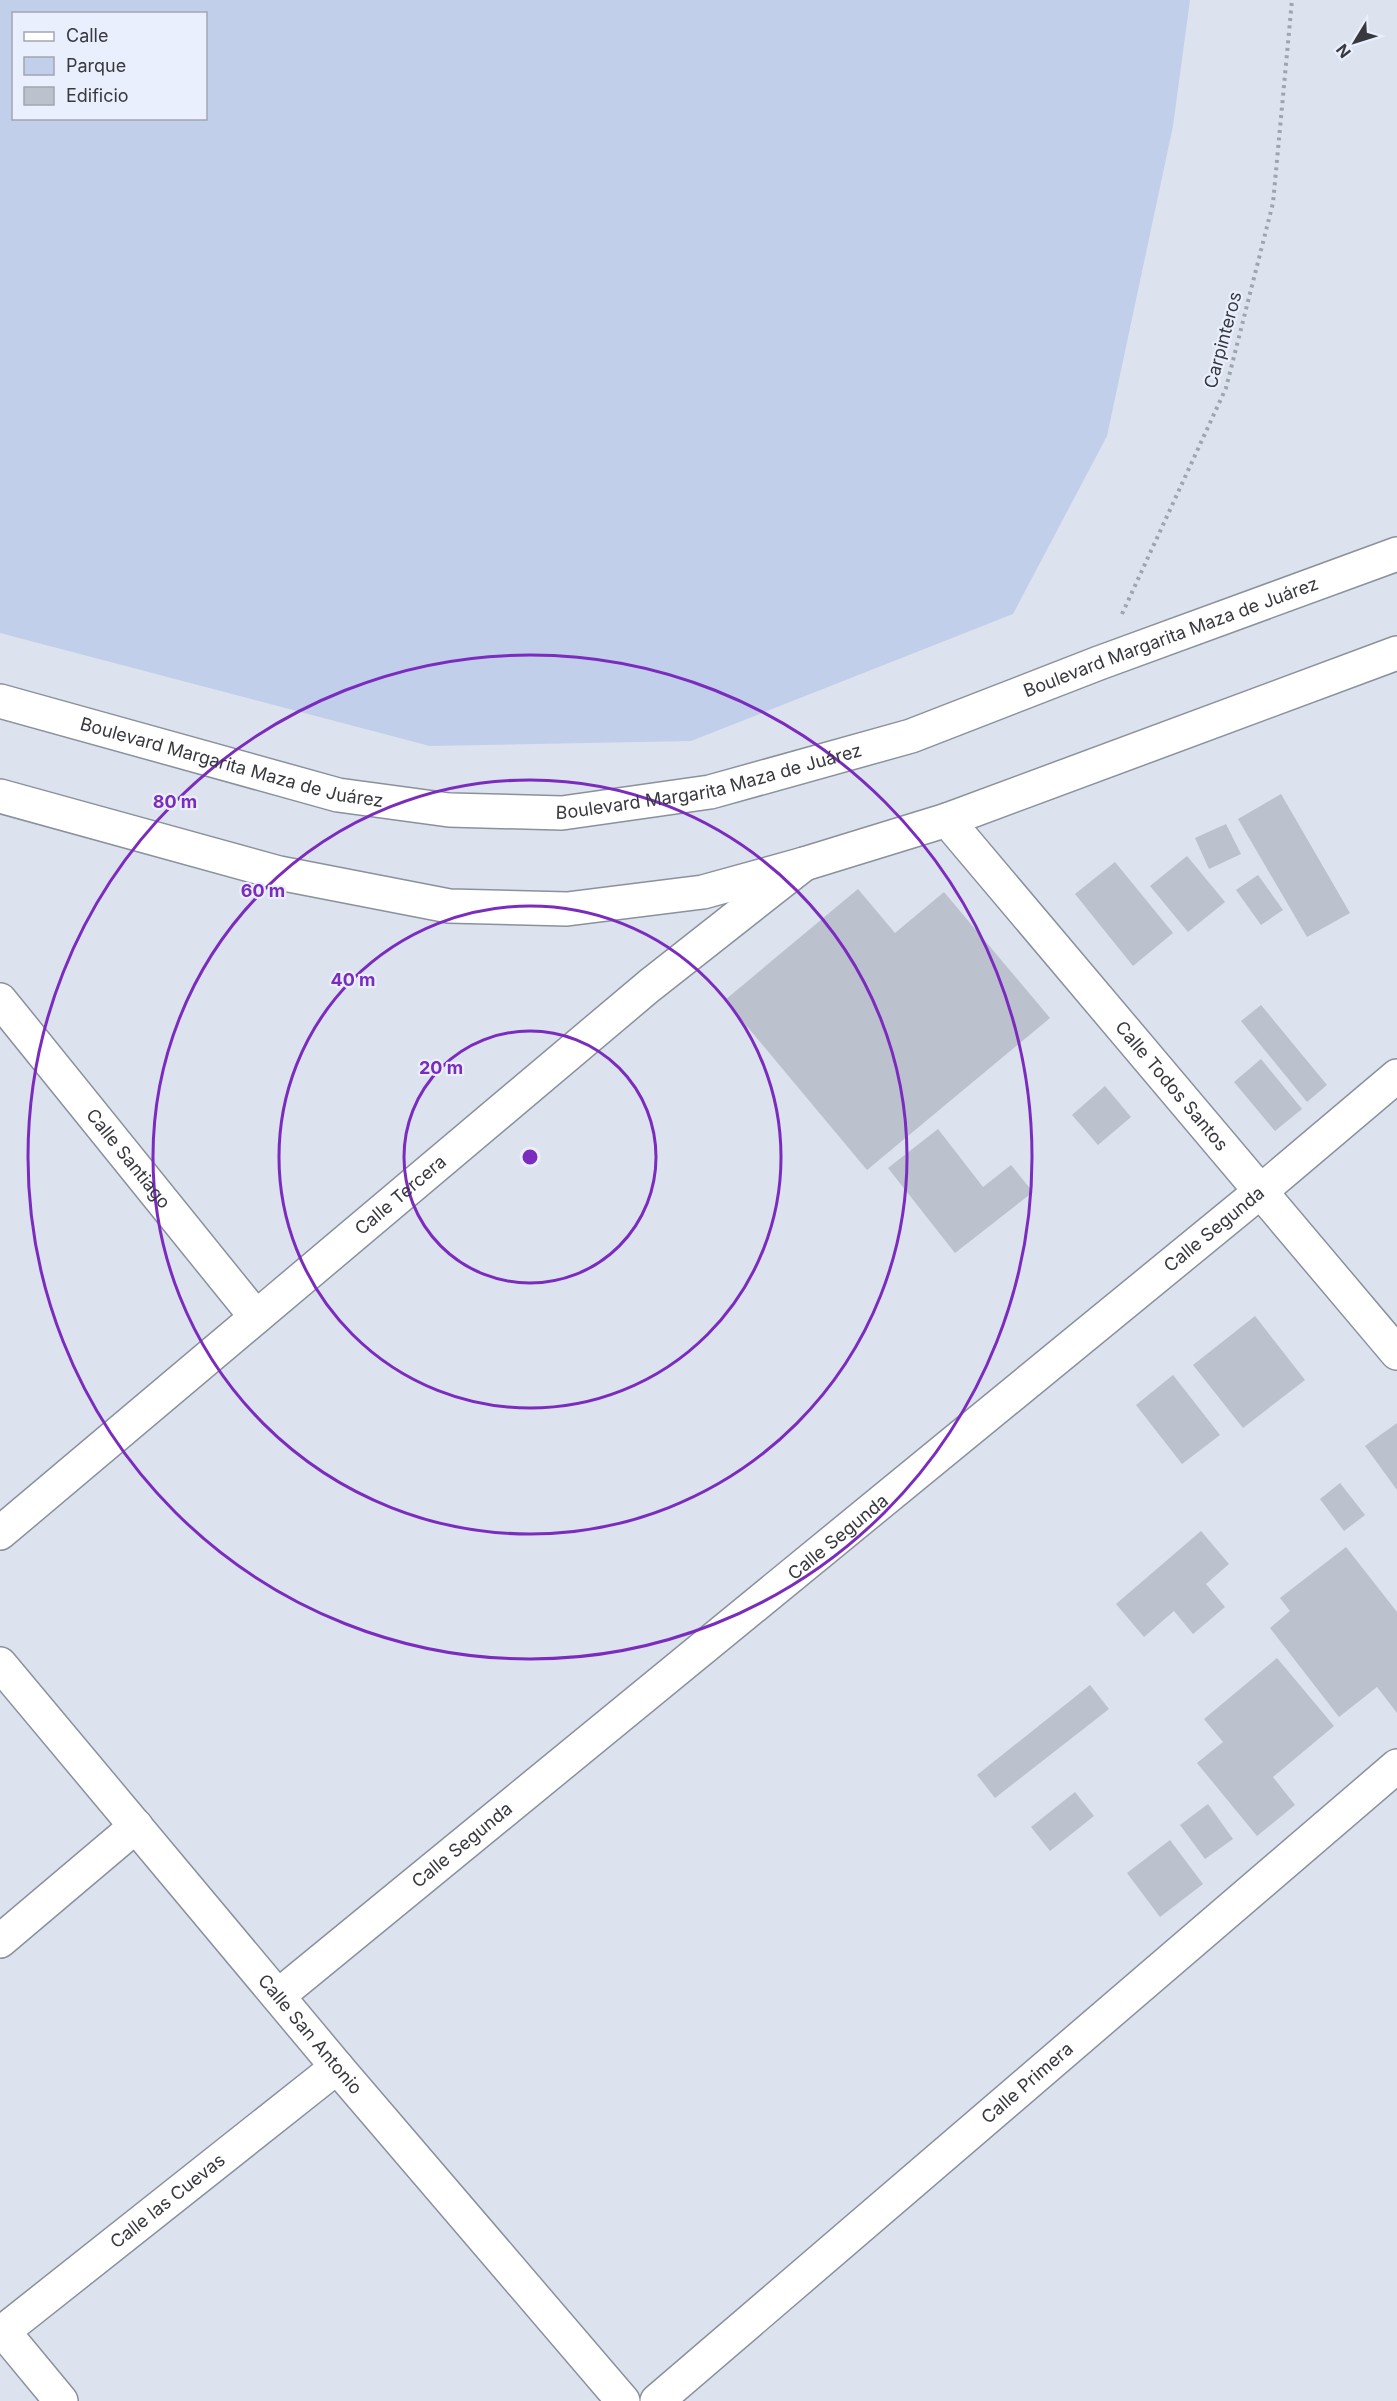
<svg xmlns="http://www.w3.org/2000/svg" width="1397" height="2401" font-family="Inter,sans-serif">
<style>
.green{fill:#c1cfeb;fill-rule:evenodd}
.building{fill:#bbc1cd}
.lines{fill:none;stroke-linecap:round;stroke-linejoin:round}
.street-casing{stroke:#8b919c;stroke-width:36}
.secondary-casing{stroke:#8b919c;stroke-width:36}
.path{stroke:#a0a4ad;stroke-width:4;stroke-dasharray:3 4.5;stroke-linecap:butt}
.street{stroke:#fff;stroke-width:33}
.secondary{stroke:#fff;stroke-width:33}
.ring{fill:none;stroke:#7b2cbf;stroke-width:3}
.labels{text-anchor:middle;stroke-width:4.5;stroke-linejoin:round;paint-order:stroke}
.street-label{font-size:18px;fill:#37393e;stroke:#e9effc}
.centre{fill:#7b2cbf;stroke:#e9effc;stroke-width:3}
.ring-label{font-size:18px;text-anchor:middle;font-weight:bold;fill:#7b2cbf;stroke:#e9effc;stroke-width:4.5;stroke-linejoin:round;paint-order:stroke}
</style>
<rect width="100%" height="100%" fill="#dce2ee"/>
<path class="green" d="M0 0H1190L1173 126 1107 436 1013 614 691 741 430 746 0 633ZM14 14H206V118H14Z"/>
<g class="building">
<polygon points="1281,794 1350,913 1307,937 1238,819"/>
<polygon points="1226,824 1241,854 1209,869 1195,838"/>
<polygon points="1187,856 1225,902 1188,932 1150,886"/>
<polygon points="1115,862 1173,933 1133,966 1075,894"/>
<polygon points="1258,875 1283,910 1261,925 1236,890"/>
<polygon points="858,889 895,933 944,892 1050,1018 867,1170 725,1000"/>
<polygon points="1261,1005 1327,1085 1307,1102 1241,1021"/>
<polygon points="1261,1059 1302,1109 1275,1131 1234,1082"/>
<polygon points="1105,1086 1131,1117 1098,1145 1072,1115"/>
<polygon points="938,1129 983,1187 1011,1165 1033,1192 955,1253 888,1168"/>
<polygon points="1255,1316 1305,1380 1243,1428 1193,1365"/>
<polygon points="1173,1375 1220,1435 1182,1464 1136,1405"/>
<polygon points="1397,1423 1397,1490 1365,1446"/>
<polygon points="1340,1483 1365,1515 1344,1531 1320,1499"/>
<polygon points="1201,1531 1229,1564 1206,1584 1225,1607 1193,1634 1174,1611 1144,1637 1116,1604"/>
<polygon points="1346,1547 1397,1612 1397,1713 1377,1687 1339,1717 1270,1628 1290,1611 1280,1598"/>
<polygon points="1277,1658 1334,1726 1273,1777 1295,1805 1257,1836 1197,1763 1223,1742 1204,1719"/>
<polygon points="1090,1685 1109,1709 995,1798 977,1775"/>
<polygon points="1075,1792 1094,1816 1050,1851 1031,1827"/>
<polygon points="1208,1804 1233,1839 1205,1859 1180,1825"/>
<polygon points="1170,1840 1203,1884 1160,1917 1127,1873"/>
</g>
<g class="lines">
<defs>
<g id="street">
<path id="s1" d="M947 820 1397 1353"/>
<path id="s2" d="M0 1000 256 1317"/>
<path id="s3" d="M0 1533 649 986 804 864"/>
<path id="s4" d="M0 1664 337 2067 623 2401"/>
<polyline points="0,1941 136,1826"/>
<path id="s5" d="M278 1996 1261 1191 1397 1076"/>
<polyline points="3,2331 61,2401"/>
<path id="s6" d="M0 2334 337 2067"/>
<path id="s7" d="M657 2401 1397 1766"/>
</g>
<g id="secondary">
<path id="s8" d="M0 701 338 795 449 810 562 813 710 792 911 736 1099 663 1397 554"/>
<polyline points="0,796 279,873 449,906 567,909 703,892 804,864 947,820 1397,653"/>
</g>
</defs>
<use href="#street" class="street-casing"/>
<use href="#secondary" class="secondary-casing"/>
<polyline class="path" points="1122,614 1226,388 1273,203 1292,0"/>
<use href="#street" class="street"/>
<use href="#secondary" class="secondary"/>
</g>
<g class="ring">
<circle cx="530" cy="1157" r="126"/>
<circle cx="530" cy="1157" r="251"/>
<circle cx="530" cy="1157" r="377"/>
<circle cx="530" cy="1157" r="502"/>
</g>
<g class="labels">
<g class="street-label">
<text transform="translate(1223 340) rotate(-75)" y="6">Carpinteros</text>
<text dy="6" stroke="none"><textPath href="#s8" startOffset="1212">Boulevard Margarita Maza de Juárez</textPath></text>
<text dy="6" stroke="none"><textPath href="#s8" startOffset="240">Boulevard Margarita Maza de Juárez</textPath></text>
<text dy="6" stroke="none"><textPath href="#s8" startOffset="726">Boulevard Margarita Maza de Juárez</textPath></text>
<text dy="6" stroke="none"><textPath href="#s1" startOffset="348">Calle Todos Santos</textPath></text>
<text dy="6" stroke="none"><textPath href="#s2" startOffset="204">Calle Santiago</textPath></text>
<text dy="6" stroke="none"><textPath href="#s3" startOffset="524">Calle Tercera</textPath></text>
<text dy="6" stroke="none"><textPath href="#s5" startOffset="1210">Calle Segunda</textPath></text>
<text dy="6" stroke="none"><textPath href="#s5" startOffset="724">Calle Segunda</textPath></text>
<text dy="6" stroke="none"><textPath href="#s5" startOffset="238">Calle Segunda</textPath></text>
<text dy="6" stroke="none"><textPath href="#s4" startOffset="483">Calle San Antonio</textPath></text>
<text dy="6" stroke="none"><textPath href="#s7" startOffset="488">Calle Primera</textPath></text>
<text dy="6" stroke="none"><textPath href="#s6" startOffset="214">Calle las Cuevas</textPath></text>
</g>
</g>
<circle cx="530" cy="1157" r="9" class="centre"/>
<g class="ring-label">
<text x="175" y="808">80 m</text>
<text x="263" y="897">60 m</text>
<text x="353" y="986">40 m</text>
<text x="441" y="1074">20 m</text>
</g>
<rect x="12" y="12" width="195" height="108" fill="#e9effc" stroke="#a2a6b0" stroke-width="1.5"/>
<rect x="24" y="32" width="30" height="9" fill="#ffffff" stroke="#a2a6b0" stroke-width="1.5"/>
<text x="66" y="42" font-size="18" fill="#37393e">Calle</text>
<rect x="24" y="57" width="30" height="18" fill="#c1cfeb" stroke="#a2a6b0" stroke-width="1.5"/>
<text x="66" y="72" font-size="18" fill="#37393e">Parque</text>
<rect x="24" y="87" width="30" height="18" fill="#bbc1cd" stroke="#a2a6b0" stroke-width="1.5"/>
<text x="66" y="102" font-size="18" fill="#37393e">Edificio</text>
<g transform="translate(1355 42) rotate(232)" stroke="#e9effc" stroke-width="4.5" paint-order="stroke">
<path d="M0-4.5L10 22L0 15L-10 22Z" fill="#37393e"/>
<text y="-9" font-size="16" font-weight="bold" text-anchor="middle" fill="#37393e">N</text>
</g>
</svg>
